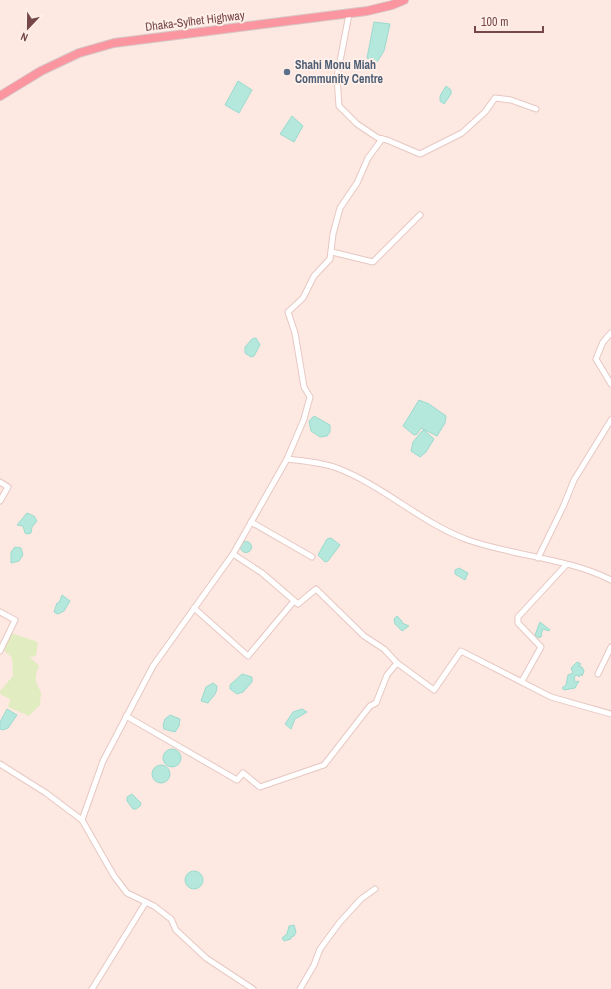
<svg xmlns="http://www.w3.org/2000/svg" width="611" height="989" font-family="'Archivo Narrow',sans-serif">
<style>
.green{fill:#e1ecc0}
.water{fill:#b5e8dd;stroke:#9bdace}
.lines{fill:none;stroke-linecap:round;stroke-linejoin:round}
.minor-casing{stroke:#e7c7c2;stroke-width:7}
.highway-casing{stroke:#d6c8c8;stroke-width:10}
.minor{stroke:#fff;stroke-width:5}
.highway{stroke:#fb959f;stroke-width:8}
.service-dot{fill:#5c6f8a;stroke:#ffefe9;stroke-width:1.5}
.labels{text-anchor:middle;stroke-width:4;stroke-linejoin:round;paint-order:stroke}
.street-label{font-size:12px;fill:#764747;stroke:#ffefe9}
.service-label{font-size:12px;font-weight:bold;fill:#4e5e75;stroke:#ffefe9;text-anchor:start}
</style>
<rect width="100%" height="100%" fill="#fde9e2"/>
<path class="green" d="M11 633 38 642 36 656 30 657 39 666C34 677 35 682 41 692L40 705 29 716 8 707 10 699 0 694V691L13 676 12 658 2 648Z"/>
<g class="water">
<polygon points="374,22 390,24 384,51 377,62 367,58"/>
<polygon points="238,81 252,90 239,113 225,105"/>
<polygon points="446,86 451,90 451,94 444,104 440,101 440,96"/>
<polygon points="292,116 303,126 294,142 280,134"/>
<polygon points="256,338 260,345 254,356 251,357 245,353 245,347 252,339"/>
<polygon points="419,400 429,404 446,416 445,423 437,436 421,428 417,434 414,435 403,426"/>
<polygon points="314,416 330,425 330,432 327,436 320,437 311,431 309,421"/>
<polygon points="424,430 434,439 426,452 420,457 411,451 413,442 422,431"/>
<polygon points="27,513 34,516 37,521 32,527 31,533 27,534 25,533 23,526 17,525"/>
<polygon points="331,538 340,545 328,561 325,562 318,555 327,539"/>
<circle cx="246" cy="547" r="5.5"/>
<polygon points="15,547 21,548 23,555 19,561 11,563 11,552"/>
<polygon points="459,568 468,573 465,580 455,574 455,570"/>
<polygon points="62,595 70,601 64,611 58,614 54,612 57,603 59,603"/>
<polygon points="397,616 402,621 402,623 409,626 402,631 395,624 394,619"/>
<polygon points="540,622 550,630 549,631 543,629 541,635 542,636 539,638 535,635"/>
<polygon points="577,662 581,664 578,666 582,667 584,671 582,676 581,674 579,677 577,675 574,677 575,682 579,681 575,688 564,690 562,688 566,685 568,675 573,673 571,668"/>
<polygon points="242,674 252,677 252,682 243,692 237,694 230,689 230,685"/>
<path d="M213 683 217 686C217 695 212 697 208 703L201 701 206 687Z"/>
<polygon points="7,709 17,715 8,728 3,730 0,729 0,722"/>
<polygon points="302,709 307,712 295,719 291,729 285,724 293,712"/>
<polygon points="170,715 180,719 179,726 175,732 164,729 163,725 165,719"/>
<circle cx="172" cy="758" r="9"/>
<circle cx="161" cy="774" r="9"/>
<polygon points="132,794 141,803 140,806 136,809 133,809 127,801 127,797"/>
<circle cx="194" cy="880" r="9"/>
<polygon points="294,925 296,932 294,936 291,937 291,939 284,941 282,938 287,934 289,926"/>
</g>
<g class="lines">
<defs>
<g id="minor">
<polyline points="349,14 337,77 339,106 357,124 378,138 387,140 420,154 462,133 485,112 495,98 511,100 536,109"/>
<polyline points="332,252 373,262 420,215"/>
<polyline points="611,333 603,342 596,359 611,384"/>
<path d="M287 459C304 461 321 462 337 468 384 486 421 523 468 540 514 556 567 558 611 580"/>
<polyline points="0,482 8,487 0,501"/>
<polyline points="251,522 312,557"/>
<polyline points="233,554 262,573 298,604 316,589 364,636 384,649 397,663 434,690 461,651 551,697 611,714"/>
<polyline points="538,558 563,507 574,480 611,420"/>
<polyline points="194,608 248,656 294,601"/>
<polyline points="0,612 15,620 0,651"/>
<polyline points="598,674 611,647"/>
<polyline points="522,681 541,647 518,623 518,617 566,565"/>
<polyline points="126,716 237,780 243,773 260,787 324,765 370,706 376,703 387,675 397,663"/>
<polyline points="0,764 46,793 82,820 114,876 127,893 154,906 171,919 176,930 206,958 253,989"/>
<polyline points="82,820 103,761 153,666 233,554 287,459 304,419 310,397 304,387 295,333 288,312 303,298 314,276 330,259 333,234 340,208 357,183 368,158 382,139"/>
<polyline points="92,989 146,902"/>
<polyline points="300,989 314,965 320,949 340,922 361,899 375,889"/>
</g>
<polyline id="highway" points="0,96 41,71 79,53 114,43 367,11 392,5 404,0"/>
</defs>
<use href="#minor" class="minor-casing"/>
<use href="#highway" class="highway-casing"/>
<use href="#minor" class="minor"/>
<use href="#highway" class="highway"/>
</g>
<circle class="service-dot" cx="287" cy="72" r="4"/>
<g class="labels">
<g class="street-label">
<text transform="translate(195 21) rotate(-7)" y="4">Dhaka-Sylhet Highway</text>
</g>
<g class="service-label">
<text x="295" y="69">Shahi Monu Miah<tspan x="295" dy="14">Community Centre</tspan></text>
</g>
</g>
<g transform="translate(28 28) rotate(202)" stroke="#ffefe9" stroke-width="3" paint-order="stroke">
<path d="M0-3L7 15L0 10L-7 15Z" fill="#764747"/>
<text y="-6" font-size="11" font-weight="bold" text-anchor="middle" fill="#764747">N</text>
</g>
<path d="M475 26v6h68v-6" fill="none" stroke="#764747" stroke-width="2"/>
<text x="481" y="26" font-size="12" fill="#764747" stroke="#ffefe9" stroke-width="3" paint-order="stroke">100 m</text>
</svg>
